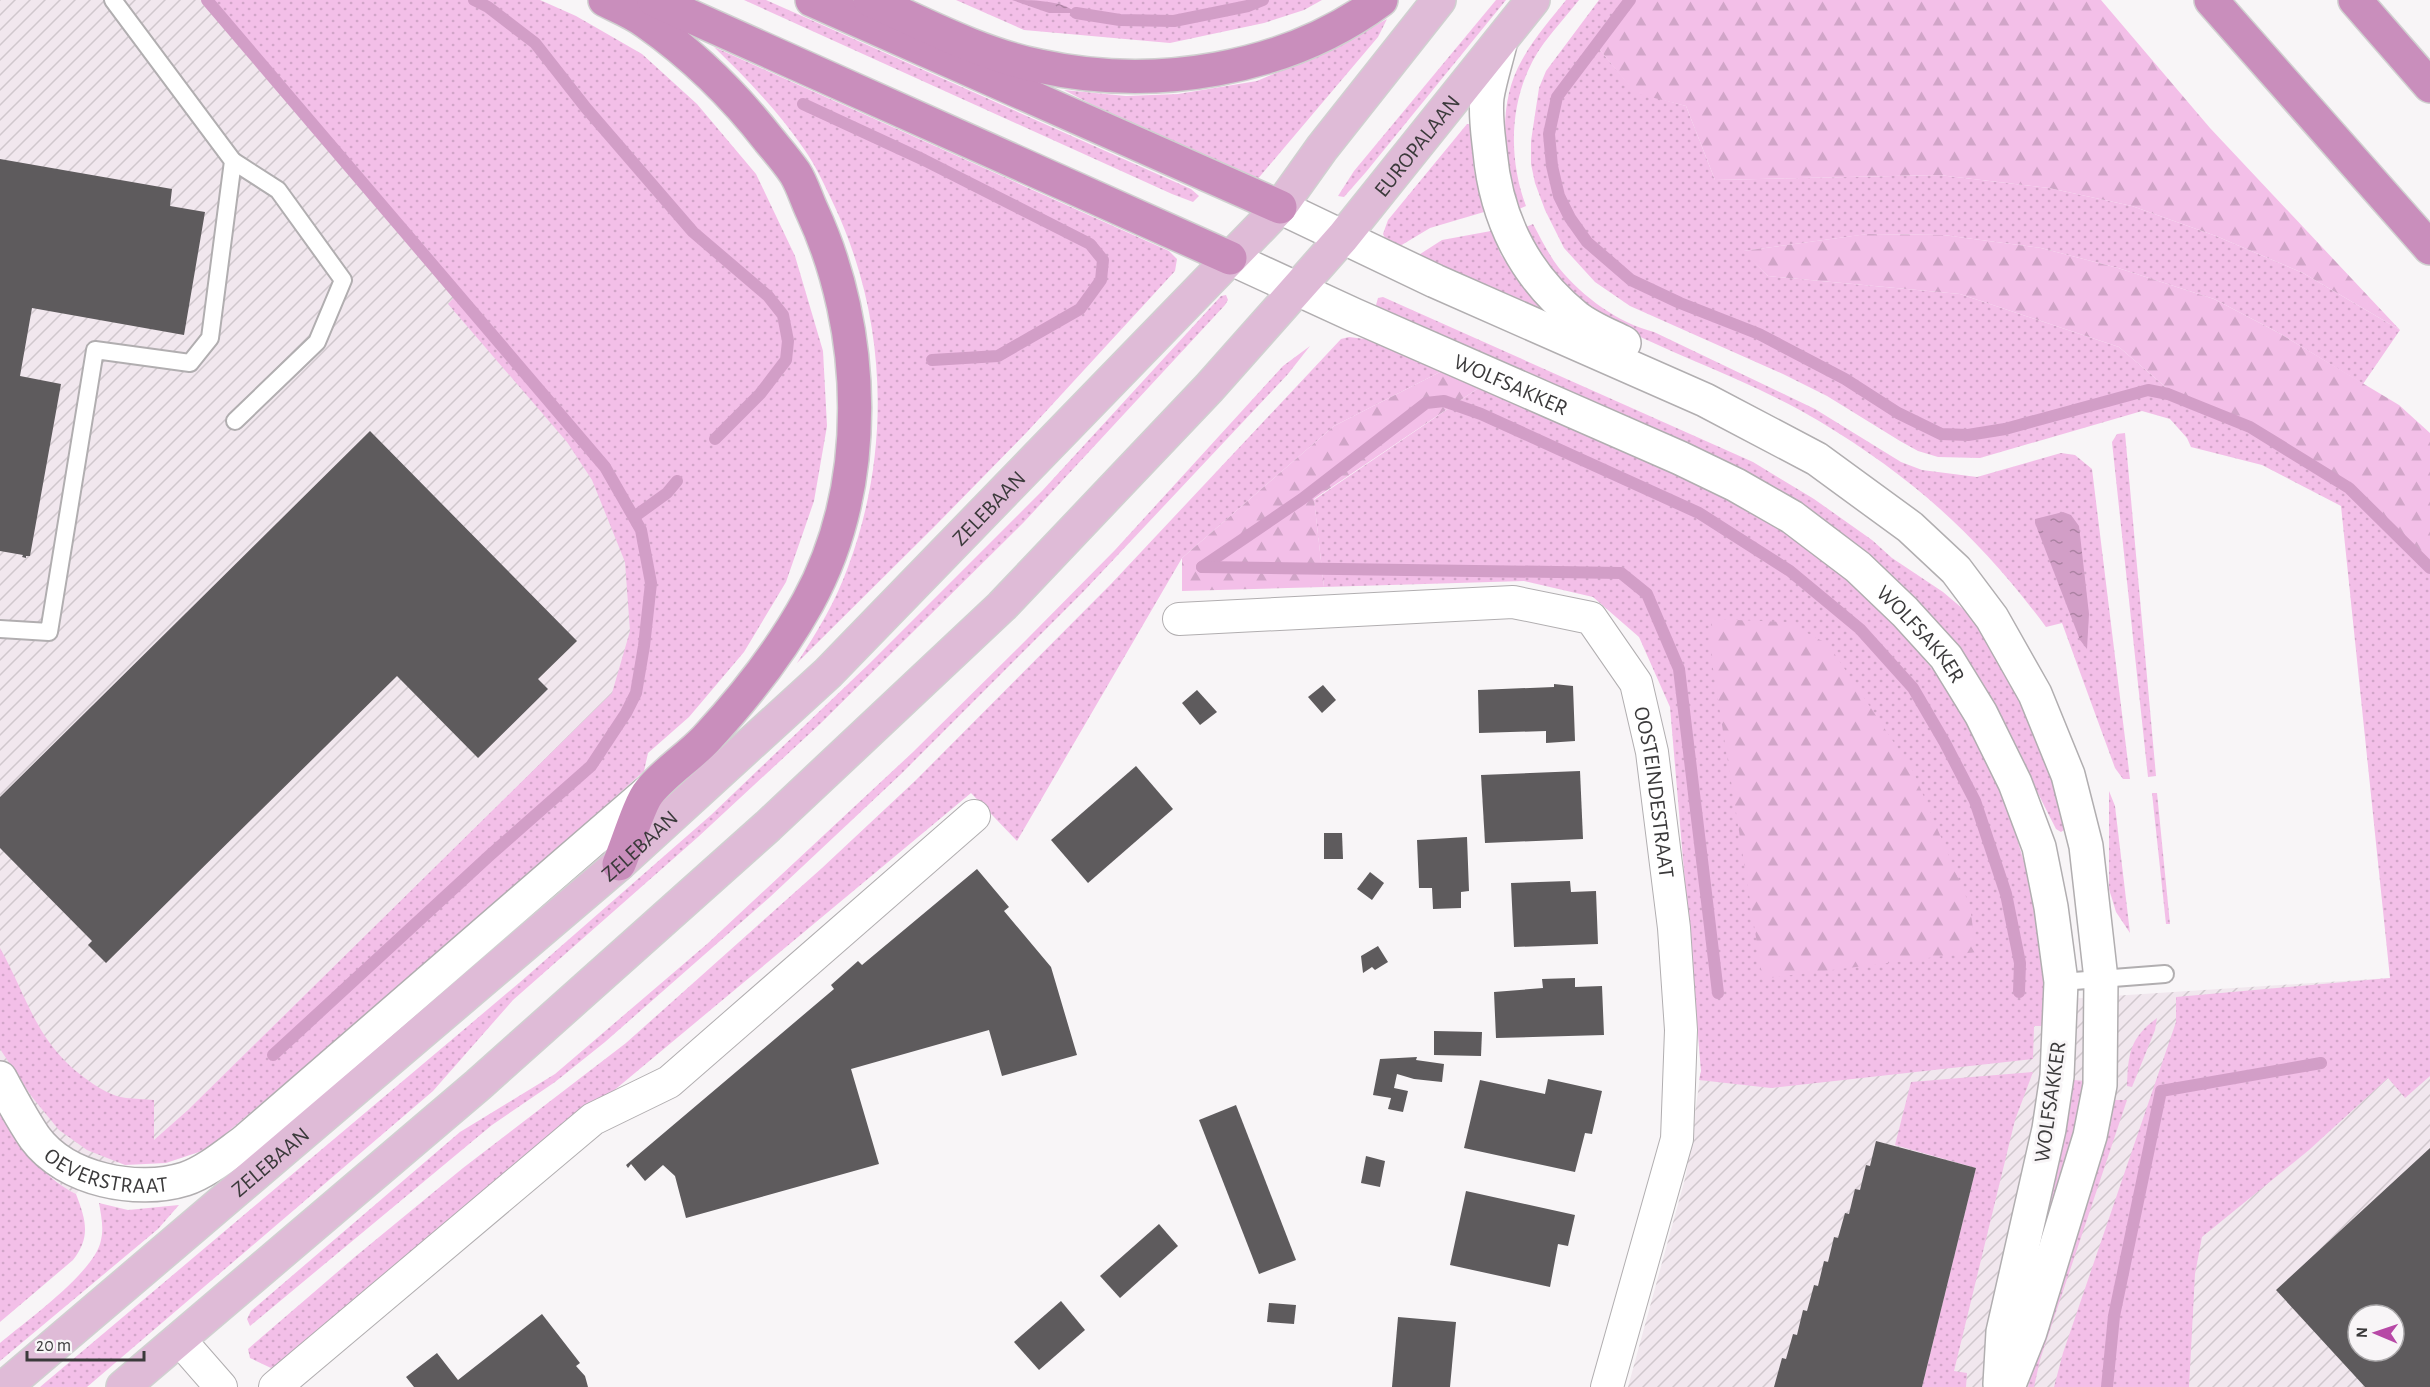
<svg xmlns="http://www.w3.org/2000/svg" width="2430" height="1387" font-family="'Alegreya Sans',sans-serif">
<style>
.industrial{fill:url(#industrial-furrows);fill-rule:evenodd}
.green{fill:url(#green-dots)}
.forest{fill:url(#forest-firs)}
.water{fill:url(#water-ripples)}
.lines{fill:none;stroke-linecap:round;stroke-linejoin:round}
.stream{stroke:#d29ec7;stroke-width:12}
.building{fill:#5e5b5d;fill-rule:evenodd}
.service-casing{stroke:#b1aeb0;stroke-width:20}
.minor-casing{stroke:#b1aeb0;stroke-width:34}
.tertiary-casing{stroke:#b1aeb0;stroke-width:36}
.primary-casing{stroke:#d0d0d0;stroke-width:36}
.motorway-casing{stroke:#d0d0d0;stroke-width:36}
.service{stroke:#fff;stroke-width:16}
.minor{stroke:#fff;stroke-width:32}
.tertiary{stroke:#fff;stroke-width:33}
.primary{stroke:#dfbbd7;stroke-width:33}
.motorway{stroke:#c98ebc;stroke-width:33}
.labels{text-anchor:middle;stroke-width:6;stroke-linejoin:round;paint-order:stroke}
.street-label{font-size:22px;fill:#3b3a3b;stroke:#f8f5f7}
</style>
<defs>
<pattern id="industrial-furrows" width="10" height="10" patternUnits="userSpaceOnUse" patternTransform="scale(1.5)"><rect width="10" height="10" fill="#f1e7ee"/><path d="M-1 1l2-2M0 10L10 0M9 11l2-2" fill="none" stroke="#d0c7cd"/></pattern>
<pattern id="green-dots" width="8" height="8" patternUnits="userSpaceOnUse" patternTransform="scale(1.5)"><rect width="8" height="8" fill="#f3bfe8"/><path d="M2 2h.1M6 6h.1" fill="none" stroke="#d1a5c8" stroke-width="1.8" stroke-linecap="round"/></pattern>
<pattern id="forest-firs" width="22" height="20" patternUnits="userSpaceOnUse" patternTransform="scale(1.5)"><rect width="22" height="20" fill="#f3bfe8"/><path d="M5 1l3.5 6h-7zM16 11l3.5 6h-7z" fill="#d1a5c8"/></pattern>
<pattern id="water-ripples" width="26" height="14" patternUnits="userSpaceOnUse" patternTransform="scale(1.5)"><rect width="26" height="14" fill="#d29ec7"/><path d="M2 4q2-2 4 0t4 0M15 11q2-2 4 0t4 0" fill="none" stroke="#ac82a3"/></pattern>
</defs>
<rect width="100%" height="100%" fill="#f8f5f7"/>
<g class="industrial">
<polygon points="0,0 207,0 605,467 641,530 636,693 177,1132 91,1177 76,1194 65,1188 35,1164 23,1149 0,1109"/>
<path d="M2430 972V1387H1628L1686 1175 1701 1071 1697 1023 2390 978ZM2358 1315H2394V1351H2358Z"/>
</g>
<g class="green">
<path d="M207 0H540L576 16 642 54 697 104 756 174 795 256 823 351 827 426 814 501 786 582 744 652 689 717 648 753 644 771 500 901 216 1142 199 1152 166 1163 125 1165 87 1150 59 1130 32 1097 0 1049V948C29 1000 36 1044 89 1081 100 1089 112 1096 126 1098 135 1099 145 1099 154 1100V1140L188 1110 612 693 630 631 625 562 592 480 567 442 448 304 458 293Z"/>
<polygon points="744,0 766,0 1191,189 1199,196 1193,202 1172,194"/>
<polygon points="956,0 1322,0 1304,10 1264,23 1170,43 1024,30"/>
<polygon points="1496,0 1506,0 1366,172 1344,197 1338,196 1354,171"/>
<path d="M1566 0H1579C1568 14 1555 28 1544 43 1510 89 1506 153 1526 206L1519 209C1504 162 1496 105 1522 60 1534 38 1551 19 1566 0Z"/>
<polygon points="1599,0 1630,0 1596,45 1635,92 1686,106 1715,180 1939,175 2049,188 2132,206 2216,236 2303,273 2400,330 2363,384 2279,333 2214,299 2118,268 2041,248 1943,235 1868,234 1744,251 1768,276 1960,294 2119,347 2183,402 2250,427 2349,488 2430,568 2430,1076 2405,1098 2388,1078 2309,1150 2202,1237 2195,1274 2189,1387 2054,1387 2063,1353 2176,1022 2176,997 2390,978 2341,506 2262,465 2191,447 2187,438 2170,419 2142,411 1980,458 1938,457 1918,451 1900,441 1827,396 1783,374 1630,306 1595,282 1564,248 1545,210 1535,183 1531,164 1531,141 1539,88 1546,71"/>
<polygon points="1387,19 1378,37 1256,181 1133,126 1064,90 1126,96 1178,94 1257,81 1334,48"/>
<path d="M714 47 1169 251 1177 259 1175 271 1027 432 935 526 797 663C817 632 836 601 848 567 892 450 887 318 834 205 825 186 816 166 804 149 778 111 747 79 714 47Z"/>
<polygon points="1467,124 1471,124 1474,170 1484,212 1430,228 1400,246 1389,246 1383,234 1388,220"/>
<path d="M1533 224C1541 239 1549 255 1559 268 1583 297 1618 323 1654 332L1815 409 1901 462 1922 470 1977 477 2061 453 2075 455 2092 469 2130 779H2123L2115 768 2062 623 2046 627C1979 537 1915 479 1819 421 1779 397 1734 378 1692 360 1644 339 1587 316 1554 274 1543 260 1535 242 1526 227Z"/>
<polygon points="1491,231 1501,255 1542,309 1536,313 1414,258 1442,240"/>
<polygon points="1226,295 1228,300 1225,305 1024,522 820,724 698,837 513,1000 433,1091 87,1387 40,1387 519,983 711,815 870,663 1042,491 1221,296"/>
<polygon points="1383,297 1753,462 1814,499 1872,540 1892,558 1943,592 1969,614 2007,668 2051,767 2067,828 2061,832 2056,829 1994,706 1935,622 1913,597 1868,555 1379,311 1376,305 1378,298"/>
<polygon points="1349,337 1381,341 1444,370 1334,426 1182,558 1017,841 971,793 288,1362 271,1368 250,1358 248,1349 356,1256 463,1168 626,1043 822,868 916,780 1111,584 1341,339"/>
<polygon points="1310,346 1288,374 1084,591 900,775 770,897 605,1042 555,1082 492,1125 250,1326 247,1319 251,1311 460,1132 555,1074 707,944 913,752 1028,638 1115,550 1283,366"/>
<polygon points="1480,387 1717,493 1796,534 1856,584 1902,633 1940,678 1969,722 2000,782 2034,895 2043,953 2046,1026 2034,1026 2033,1059 1771,1088 1699,1080 1701,1071 1697,1023 1670,707 1639,637 1593,597 1524,581 1324,587 1314,500"/>
<polygon points="2125,433 2156,776 2148,777 2112,442 2117,434"/>
<polygon points="2109,791 2115,806 2130,933 2116,912 2109,889"/>
<polygon points="2152,793 2157,793 2170,924 2166,924"/>
<path d="M2157 1018 2155 1030 2132 1087 2127 1086C2128 1053 2130 1038 2157 1018Z"/>
<polygon points="2033,1072 2015,1120 1954,1371 1967,1373 1966,1387 1922,1387 1976,1168 1895,1145 1911,1082"/>
<polygon points="2074,1080 2086,1081 2084,1098 2049,1231 2044,1230 2042,1226"/>
<polygon points="2112,1100 2127,1100 2040,1360 2034,1387 2028,1387 2035,1356"/>
<path d="M0 1109C20 1144 40 1176 76 1194 86 1220 91 1237 73 1260L0 1322Z"/>
<path d="M99 1203 128 1210 179 1205 158 1229 0 1361V1343C25 1322 96 1271 101 1240 104 1228 101 1215 99 1203Z"/>
</g>
<g class="forest">
<polygon points="1630,0 2101,0 2210,128 2400,330 2303,273 2216,236 2132,206 2049,188 1939,175 1715,180 1686,106 1635,93 1596,45"/>
<polygon points="1867,234 1943,235 2041,248 2118,268 2214,299 2279,333 2399,405 2430,433 2430,568 2349,488 2250,427 2183,402 2119,347 1960,294 1768,276 1743,251"/>
<polygon points="1444,370 1480,387 1314,499 1324,587 1182,591 1182,558 1334,426"/>
<polygon points="1711,619 1786,622 1828,644 1913,771 1970,906 1976,952 1769,978 1762,975 1711,656"/>
</g>
<g class="water">
<path d="M1012 0C1031 0 1063 0 1076 13H1049Z"/>
<polygon points="2063,512 2071,515 2079,526 2089,614 2087,649 2080,640 2035,523 2035,519"/>
</g>
<g class="lines">
<g class="stream">
<polyline points="207,0 605,467 641,530 651,583 644,646 636,693 626,713 591,766 489,856 273,1055"/>
<polyline points="474,0 488,7 535,43 586,108 693,232 768,296 783,315 788,341 786,360 760,394 715,439"/>
<polyline points="1630,0 1557,97 1549,134 1552,166 1559,196 1570,218 1587,242 1631,280 1680,303 1759,334 1845,379 1898,413 1941,434 1968,435 2005,429 2148,390 2168,394 2250,427 2349,488 2430,568"/>
<polyline points="1076,13 1120,20 1174,21 1248,6 1263,0"/>
<polyline points="803,104 924,160 1090,244 1103,260 1101,280 1080,309 998,356 932,360"/>
<polyline points="634,517 667,493 677,481"/>
<polyline points="1202,567 1302,499 1426,403 1444,401 1481,414 1699,513 1790,571 1860,629 1913,688 1945,743 1975,801 2006,894 2020,963 2019,992"/>
<polyline points="1202,567 1621,573 1647,594 1679,669 1718,993"/>
<polyline points="2107,1387 2114,1316 2161,1091 2321,1063"/>
</g>
</g>
<g class="building">
<polygon points="0,159 172,189 170,206 205,212 184,335 32,308 20,376 61,384 30,556 26,556 26,558 22,557 23,555 0,551"/>
<polygon points="370,431 577,641 538,679 548,689 478,758 397,676 106,963 88,945 92,941 0,848 0,797"/>
<polygon points="1554,684 1573,686 1575,741 1546,743 1546,731 1479,733 1478,690 1554,687"/>
<polygon points="1323,685 1336,700 1322,713 1308,697"/>
<polygon points="1197,690 1217,712 1200,725 1182,703"/>
<polygon points="1136,766 1173,809 1088,883 1051,840"/>
<polygon points="1580,771 1583,839 1485,843 1481,775"/>
<polygon points="1324,833 1342,833 1343,859 1324,859"/>
<polygon points="1467,837 1469,891 1461,892 1461,908 1433,909 1432,888 1419,888 1417,840"/>
<polygon points="977,869 1009,907 1004,911 1051,967 1077,1055 1002,1076 989,1030 851,1069 879,1164 686,1218 675,1176 663,1165 645,1181 631,1164 628,1168 626,1165 834,989 831,985 858,961 862,965"/>
<polygon points="1370,872 1384,883 1372,900 1357,889"/>
<polygon points="1570,881 1571,892 1596,891 1598,944 1514,947 1511,883"/>
<polygon points="1378,946 1388,962 1375,970 1372,967 1363,973 1361,956"/>
<polygon points="1575,978 1575,987 1602,986 1604,1035 1496,1038 1494,992 1543,988 1542,979"/>
<polygon points="1434,1031 1482,1032 1481,1056 1434,1055"/>
<polygon points="1417,1057 1416,1060 1444,1064 1442,1082 1414,1079 1397,1074 1394,1088 1408,1091 1403,1112 1388,1109 1391,1098 1373,1095 1380,1059"/>
<polygon points="1548,1079 1602,1091 1592,1134 1585,1133 1575,1172 1464,1148 1480,1080 1545,1094"/>
<polygon points="1236,1105 1296,1260 1259,1274 1199,1120"/>
<polygon points="1876,1141 1976,1168 1922,1387 1774,1387 1782,1358 1786,1359 1793,1334 1797,1335 1803,1310 1807,1311 1814,1285 1818,1286 1824,1261 1828,1262 1834,1237 1838,1238 1845,1213 1849,1214 1855,1189 1860,1190 1866,1165 1870,1166"/>
<path d="M2430 1148V1387H2365L2276 1290ZM2358 1315H2394V1351H2358Z"/>
<polygon points="1366,1156 1385,1161 1380,1187 1361,1183"/>
<polygon points="1466,1191 1575,1215 1568,1246 1558,1244 1550,1287 1450,1265"/>
<polygon points="1159,1224 1178,1246 1120,1298 1100,1276"/>
<polygon points="1061,1301 1085,1330 1039,1370 1014,1342"/>
<polygon points="1269,1303 1296,1305 1294,1324 1267,1322"/>
<polygon points="542,1314 580,1363 576,1366 585,1376 588,1387 414,1387 406,1377 437,1353 458,1380"/>
<polygon points="1398,1317 1456,1322 1450,1387 1392,1387"/>
</g>
<g class="lines">
<defs>
<g id="service">
<polyline points="233,161 278,190 343,280 317,342 235,421"/>
<polyline points="0,629 49,632 95,350 190,363 210,338 233,161 113,0"/>
<polyline points="2061,982 2165,974"/>
</g>
<g id="minor">
<path id="s1" d="M1179 619 1513 602 1591 618 1636 683 1652 752 1674 928 1681 1030 1677 1139 1607 1387"/>
<polyline points="179,1339 221,1387"/>
<polyline points="275,1387 593,1119 669,1082 974,816"/>
</g>
<g id="tertiary">
<path d="M1500 44C1496 61 1490 79 1487 97 1485 115 1488 134 1490 152 1496 218 1524 275 1576 317 1590 328 1608 335 1624 343"/>
<polyline points="1280,207 1435,281 1705,400 1817,459 1910,527 1956,570 1992,618 2035,694 2068,775 2086,846 2101,979 2100,1085 2090,1136 2030,1332 2008,1387"/>
<path id="s2" d="M1230 258 1354 315 1680 458 1736 485 1792 517 1858 567 1905 612 1946 657 1981 714 2015 783 2039 847 2051 907 2061 982 2057 1076 2049 1129 2003 1332 2000 1384"/>
<path id="s3" d="M0 1078C11 1098 22 1119 35 1138 66 1180 137 1194 185 1179 206 1172 226 1155 244 1142L647 793"/>
</g>
<g id="primary">
<path id="s4" d="M5 1387 619 864 828 673 1280 207 1322 148 1439 0"/>
<path id="s5" d="M123 1387 478 1085 768 826 1002 606 1209 388 1343 237 1533 0"/>
</g>
<g id="motorway">
<path d="M605 0C619 7 634 13 646 22 693 55 734 95 769 140 778 151 787 161 795 173 802 184 806 198 812 211 867 330 872 485 808 602 781 651 744 698 706 739 688 758 665 772 649 792 640 802 626 848 619 864"/>
<polyline points="654,0 1230,258"/>
<polyline points="812,0 1280,207"/>
<path d="M870 0C924 24 980 54 1039 66 1153 91 1286 71 1381 0"/>
<polyline points="2211,0 2430,248"/>
<polyline points="2355,0 2430,86"/>
</g>
</defs>
<use href="#service" class="service-casing"/>
<use href="#minor" class="minor-casing"/>
<use href="#tertiary" class="tertiary-casing"/>
<use href="#primary" class="primary-casing"/>
<use href="#motorway" class="motorway-casing"/>
<use href="#service" class="service"/>
<use href="#minor" class="minor"/>
<use href="#tertiary" class="tertiary"/>
<use href="#primary" class="primary"/>
<use href="#motorway" class="motorway"/>
</g>
<g class="labels">
<g class="street-label">
<text dy="8" stroke="none"><textPath href="#s5" startOffset="1796">EUROPALAAN</textPath></text>
<text dy="8" stroke="none"><textPath href="#s2" startOffset="308">WOLFSAKKER</textPath></text>
<text dy="8" stroke="none"><textPath href="#s4" startOffset="1320">ZELEBAAN</textPath></text>
<text dy="8" stroke="none"><textPath href="#s2" startOffset="794">WOLFSAKKER</textPath></text>
<text dy="8" stroke="none"><textPath href="#s1" startOffset="604">OOSTEINDESTRAAT</textPath></text>
<text dy="8" stroke="none"><textPath href="#s4" startOffset="834">ZELEBAAN</textPath></text>
<text transform="translate(2049 1102) rotate(-82)" y="8">WOLFSAKKER</text>
<text dy="8" stroke="none"><textPath href="#s3" startOffset="152">OEVERSTRAAT</textPath></text>
<text dy="8" stroke="none"><textPath href="#s4" startOffset="348">ZELEBAAN</textPath></text>
</g>
</g>
<g transform="translate(2376 1333) rotate(272)"><circle r="28" fill="#f8f5f7" stroke="#acaaac" stroke-width="1.5"/>
<path d="M0-4.5L10 22L0 15L-10 22Z" fill="#b748a6"/>
<text y="-9" font-size="16" font-weight="bold" text-anchor="middle" fill="#3b3a3b">N</text>
</g>
<path d="M27 1351v9h117v-9" fill="none" stroke="#3b3a3b" stroke-width="3"/>
<text x="36" y="1351" font-size="18" fill="#3b3a3b" stroke="#f8f5f7" stroke-width="4.5" paint-order="stroke">20 m</text>
</svg>
